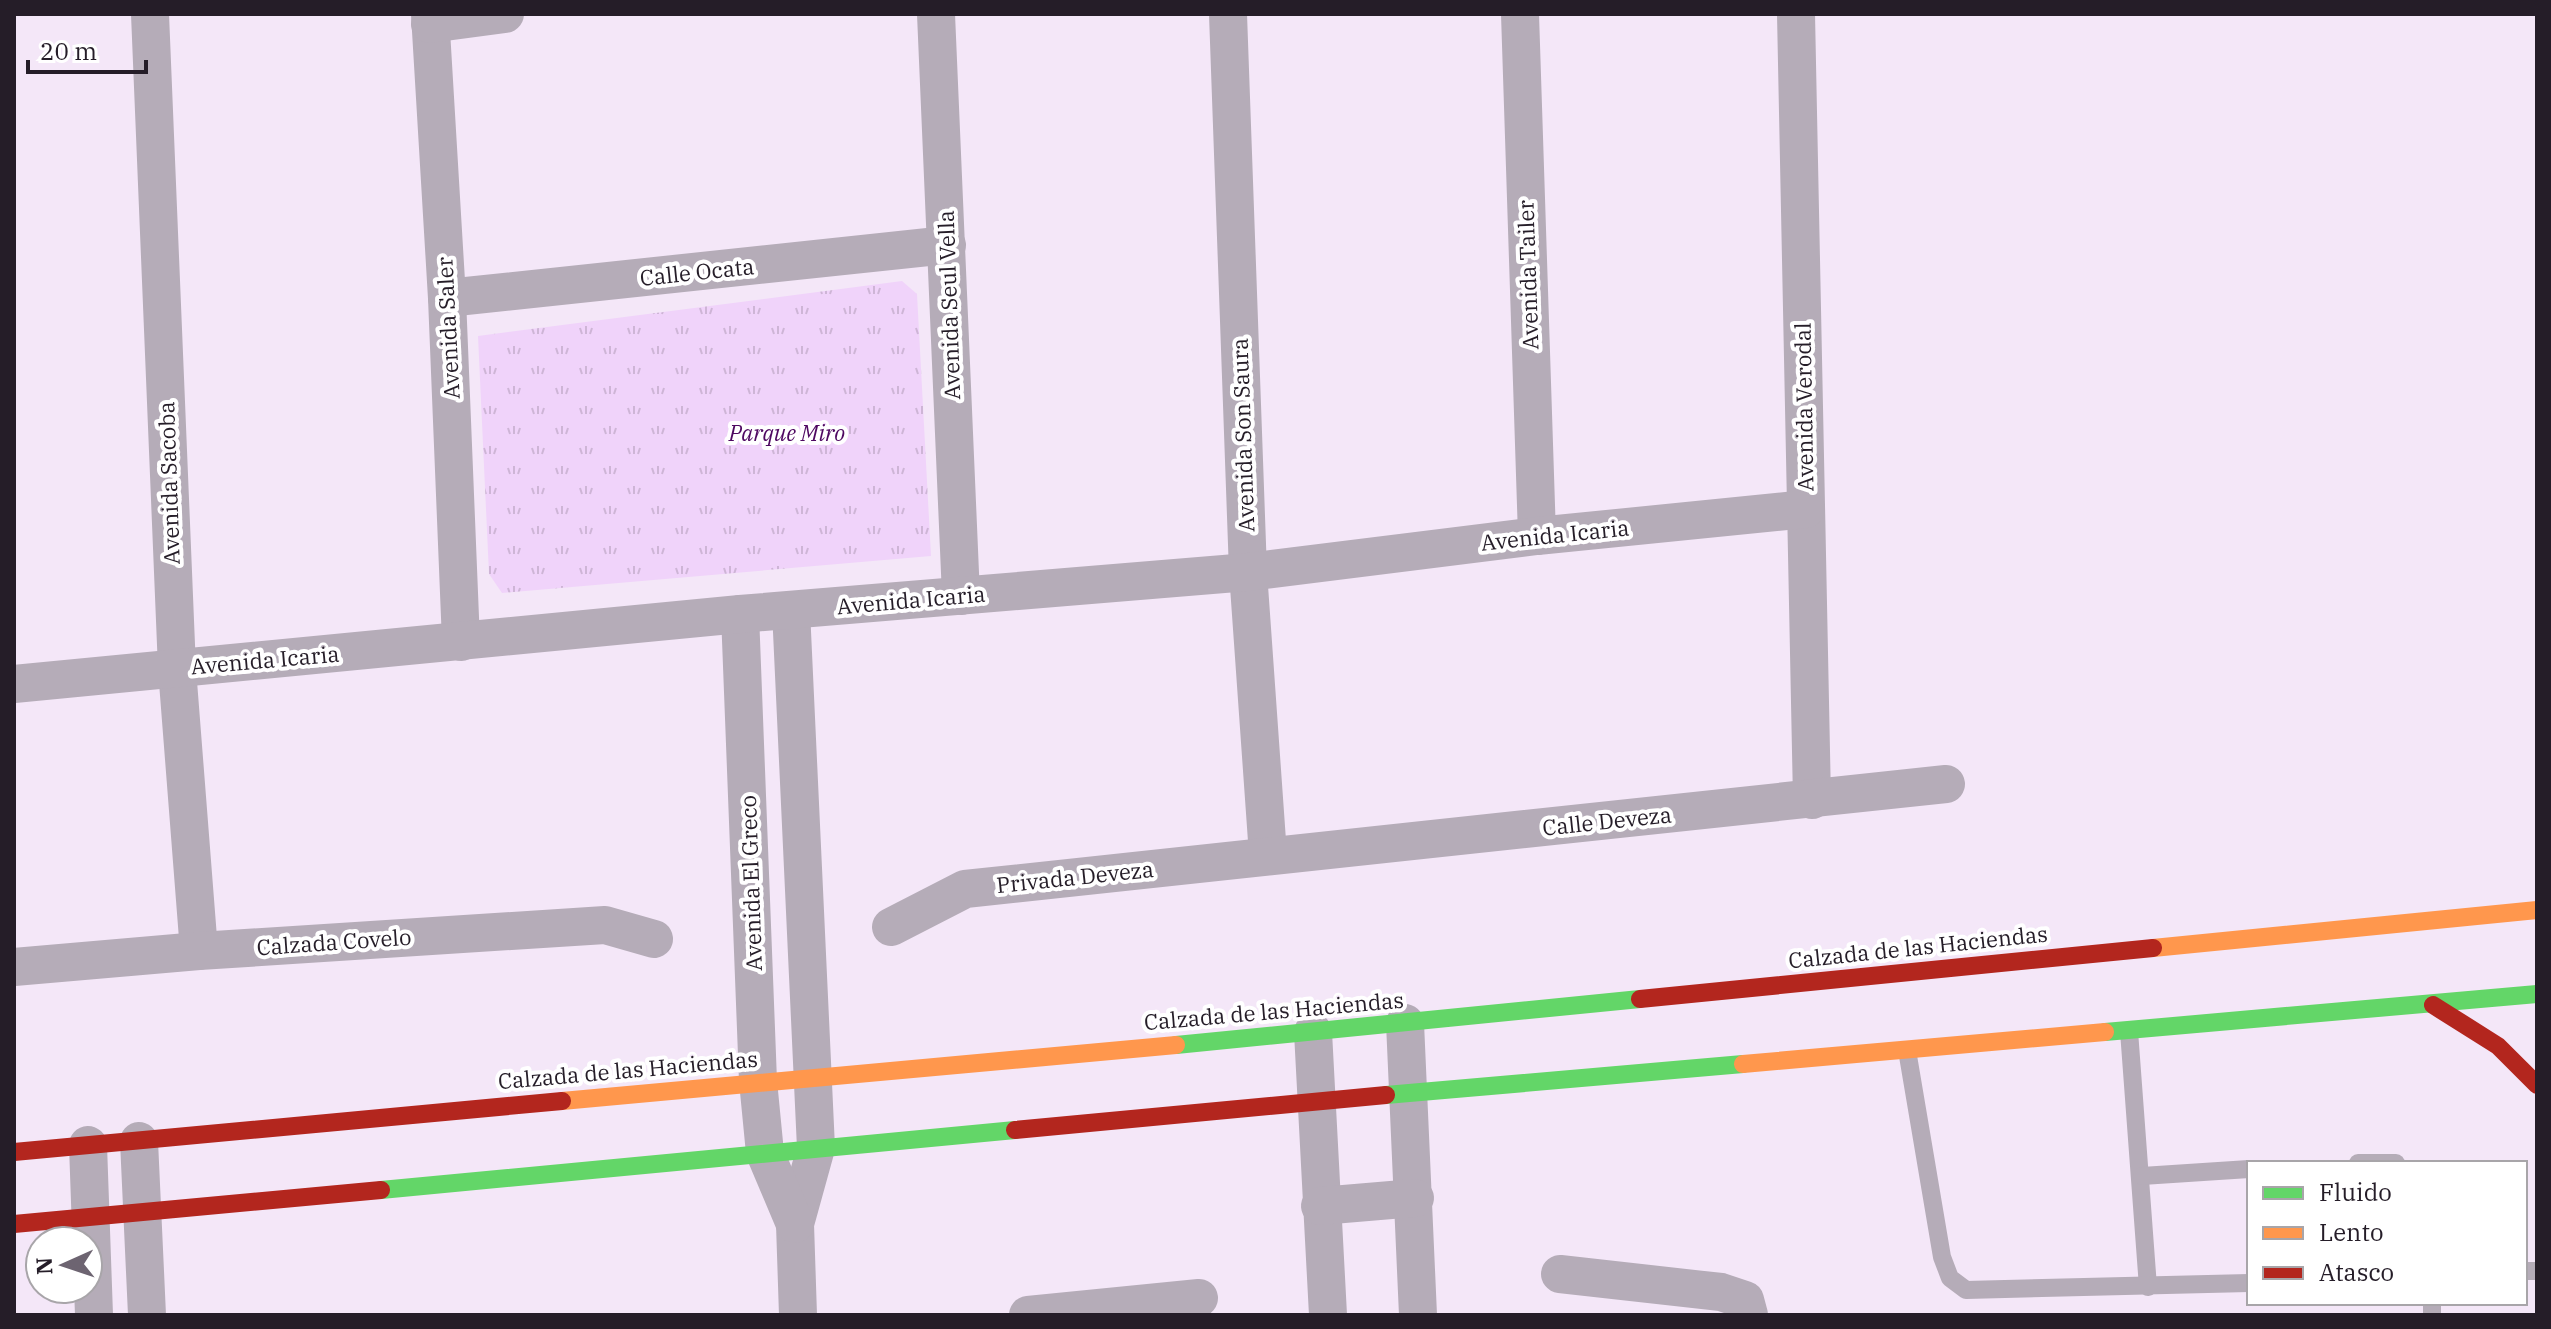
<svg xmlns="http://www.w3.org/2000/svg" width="2551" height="1329" font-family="'IBM Plex Serif',serif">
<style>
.park{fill:url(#park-tufts)}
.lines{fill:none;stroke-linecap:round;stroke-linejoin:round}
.lane{stroke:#b5acb8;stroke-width:18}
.street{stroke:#b5acb8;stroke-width:38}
.fast{stroke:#63d668;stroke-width:18}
.slow{stroke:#ff974d;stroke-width:18}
.jam{stroke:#b3261e;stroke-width:18}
.labels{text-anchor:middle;stroke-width:8;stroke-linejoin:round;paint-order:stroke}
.street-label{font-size:22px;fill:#251d28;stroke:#fff}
.park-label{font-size:22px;font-style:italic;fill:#4e0861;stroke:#fff}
</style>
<defs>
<pattern id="park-tufts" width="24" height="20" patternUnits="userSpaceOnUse" patternTransform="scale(2)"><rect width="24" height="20" fill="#f0d3fa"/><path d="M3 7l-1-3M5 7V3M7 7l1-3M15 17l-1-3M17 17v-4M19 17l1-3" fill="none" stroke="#ceb5d6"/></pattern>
</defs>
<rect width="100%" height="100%" fill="#f4e7f8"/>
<polygon class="park" points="902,281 917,294 931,556 502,593 489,574 478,336"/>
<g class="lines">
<g class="lane">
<polyline points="2129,1031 2148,1287"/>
<polyline points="1907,1050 1942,1257 1950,1278 1966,1290 2249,1283"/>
<polyline points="2358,1163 2396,1163"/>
<polyline points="2142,1176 2249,1169"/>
<polyline points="2525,1271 2537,1271"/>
<polyline points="2432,1303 2432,1315"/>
</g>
<g class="street">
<polyline points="150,14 177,669 199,951"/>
<polyline points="430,14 447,298 461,642"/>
<polyline points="936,14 961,596"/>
<polyline points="1228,14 1248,572 1268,855"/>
<polyline points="1520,14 1537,536"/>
<polyline points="1796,14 1812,800"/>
<polyline points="430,24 505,14"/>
<polyline points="447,298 947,245"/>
<polyline points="791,610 816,1148 795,1224 798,1315"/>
<polyline points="740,614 758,1081 765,1153 795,1224"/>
<polyline points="14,684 740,614 1248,572 1537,536 1806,509"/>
<polyline points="891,927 965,889 1946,784"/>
<polyline points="14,967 199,951 605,925 654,939"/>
<polyline points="1405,1023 1418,1315"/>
<polyline points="1313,1032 1328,1315"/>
<polyline points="139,1141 147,1315"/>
<polyline points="88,1145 94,1315"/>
<polyline points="1320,1206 1415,1198"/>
<polyline points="1560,1274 1721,1292 1745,1300 1749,1315"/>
<polyline points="1028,1315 1199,1298"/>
</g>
<g class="fast">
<polyline points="2105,1032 2537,994"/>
<polyline points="1176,1045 1640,999"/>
<polyline points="1386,1095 1743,1064"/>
<polyline points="381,1190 1015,1130"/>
</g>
<g class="slow">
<polyline points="2153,948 2537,910"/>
<polyline points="1743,1064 2105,1032"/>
<polyline points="562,1101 1176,1045"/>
</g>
<g class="jam">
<polyline points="1640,999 2153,948"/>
<polyline points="2433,1005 2498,1046 2537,1085"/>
<polyline points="1015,1130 1386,1095"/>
<polyline points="14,1152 562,1101"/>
<polyline points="14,1224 381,1190"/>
</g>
</g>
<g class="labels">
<g class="street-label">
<text transform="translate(697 272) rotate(-6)" y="8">Calle Ocata</text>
<text transform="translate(1528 275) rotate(-92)" y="8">Avenida Tailer</text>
<text transform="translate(949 305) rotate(-92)" y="8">Avenida Seul Vella</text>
<text transform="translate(448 328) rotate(-93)" y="8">Avenida Saler</text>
<text transform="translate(1804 407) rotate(-91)" y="8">Avenida Verodal</text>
<text transform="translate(1243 435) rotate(-92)" y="8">Avenida Son Saura</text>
<text transform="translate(169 483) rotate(-92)" y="8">Avenida Sacoba</text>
<text transform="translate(1555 535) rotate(-6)" y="8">Avenida Icaria</text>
<text transform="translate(911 600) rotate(-5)" y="8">Avenida Icaria</text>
<text transform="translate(265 660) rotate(-5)" y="8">Avenida Icaria</text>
<text transform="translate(1607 821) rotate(-6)" y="8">Calle Deveza</text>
<text transform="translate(1075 877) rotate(-6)" y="8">Privada Deveza</text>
<text transform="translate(751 883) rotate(-92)" y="8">Avenida El Greco</text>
<text transform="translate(334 942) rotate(-4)" y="8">Calzada Covelo</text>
<text transform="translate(1918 947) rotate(-6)" y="8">Calzada de las Haciendas</text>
<text transform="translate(1274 1011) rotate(-5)" y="8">Calzada de las Haciendas</text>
<text transform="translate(628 1070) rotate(-5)" y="8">Calzada de las Haciendas</text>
</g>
<g class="park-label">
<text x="787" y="441">Parque Miro</text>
</g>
</g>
<rect width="2551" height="1329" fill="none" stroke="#251d28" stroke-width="32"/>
<rect x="2247" y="1161" width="280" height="144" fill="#ffffff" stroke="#a8a5a9" stroke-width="2"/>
<rect x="2263" y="1187" width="40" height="12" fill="#63d668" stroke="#a8a5a9" stroke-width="2"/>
<text x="2319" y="1201" font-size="24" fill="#251d28">Fluido</text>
<rect x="2263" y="1227" width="40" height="12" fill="#ff974d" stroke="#a8a5a9" stroke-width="2"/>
<text x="2319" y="1241" font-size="24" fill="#251d28">Lento</text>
<rect x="2263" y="1267" width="40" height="12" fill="#b3261e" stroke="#a8a5a9" stroke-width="2"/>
<text x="2319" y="1281" font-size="24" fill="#251d28">Atasco</text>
<g transform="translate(64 1265) rotate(267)"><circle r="38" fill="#ffffff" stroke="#a8a5a9" stroke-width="2"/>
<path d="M0-6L14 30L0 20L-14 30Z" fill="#6d6471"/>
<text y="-12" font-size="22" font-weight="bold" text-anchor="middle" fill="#251d28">N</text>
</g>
<path d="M28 60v12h118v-12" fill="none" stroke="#251d28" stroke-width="4"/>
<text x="40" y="60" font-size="24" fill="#251d28" stroke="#ffffff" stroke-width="6" paint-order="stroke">20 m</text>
</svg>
